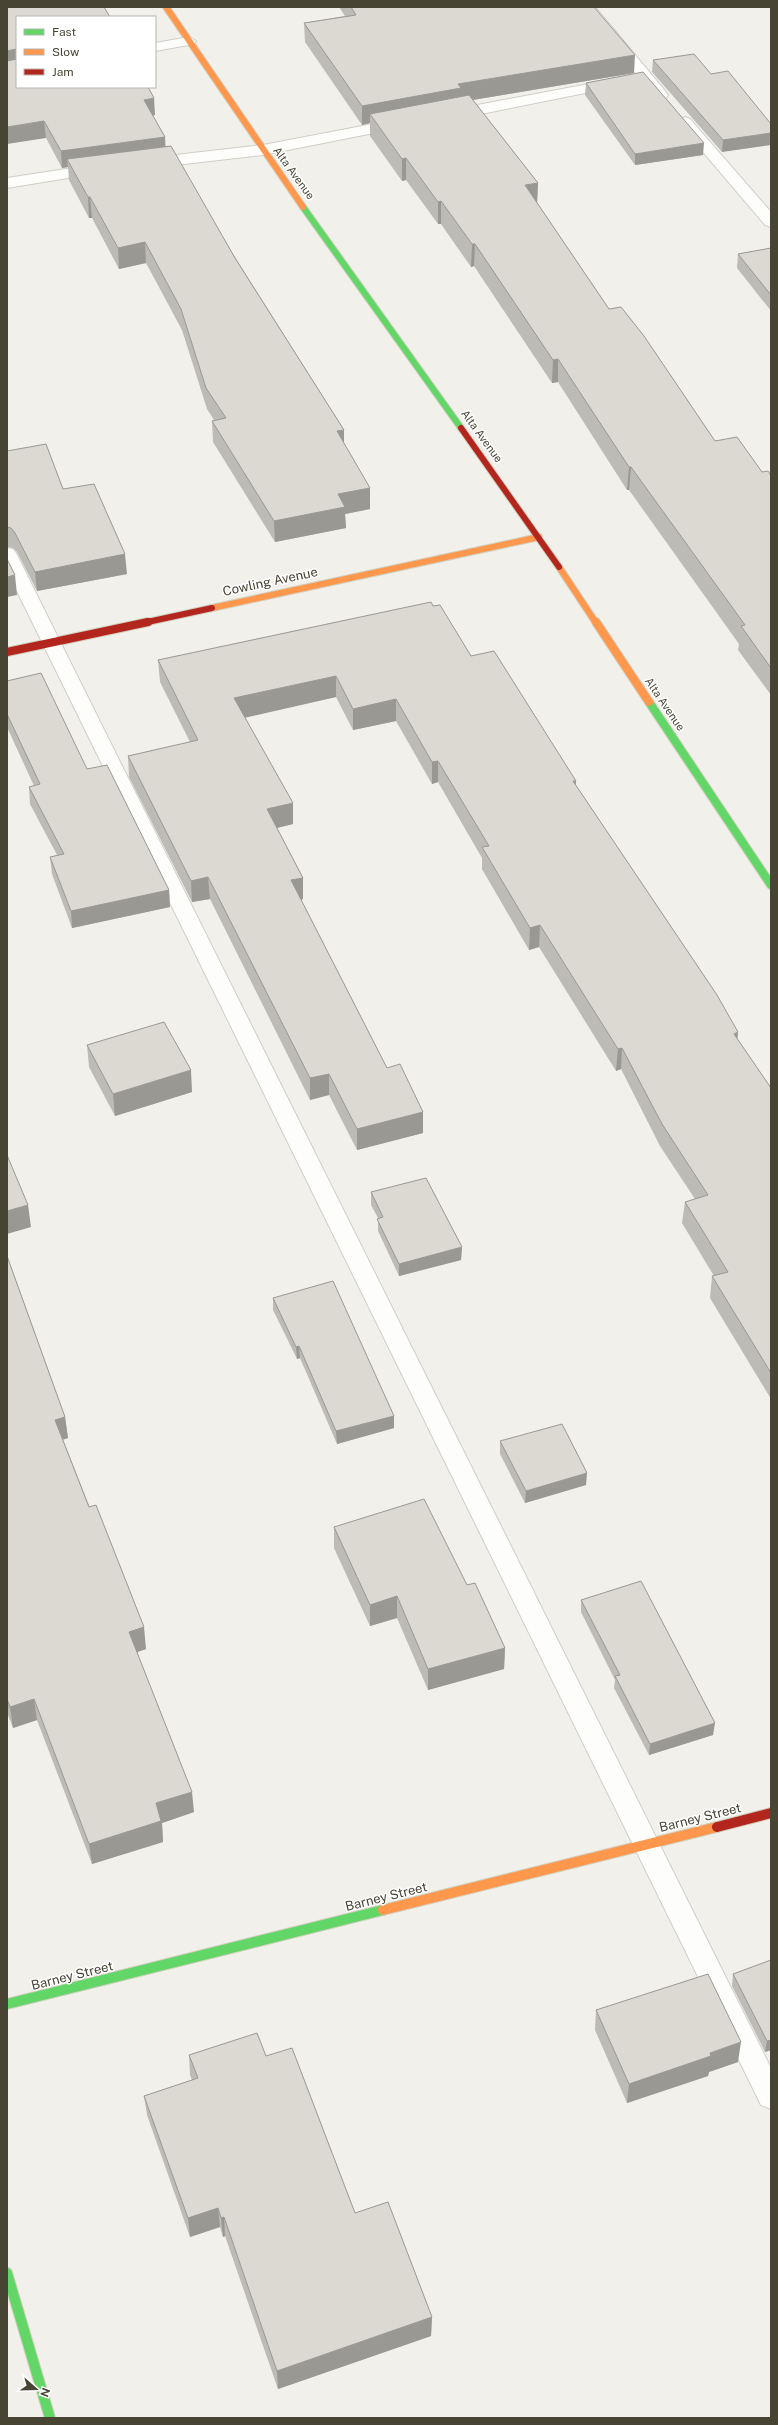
<svg xmlns="http://www.w3.org/2000/svg" width="778" height="2425" font-family="'Public Sans',sans-serif">
<style>
.lines{fill:none;stroke-linecap:round;stroke-linejoin:round}
.lane-casing{stroke:#d0cec7;stroke-width:2}
.street-casing{stroke:#d0cec7;stroke-width:2}
.fast-far2-casing{stroke:#d1d0c0;stroke-width:8}
.fast-far1-casing{stroke:#d1d0c0;stroke-width:10}
.fast-casing{stroke:#d1d0c0;stroke-width:12}
.slow-far2-casing{stroke:#d1d0c0;stroke-width:8}
.slow-far1-casing{stroke:#d1d0c0;stroke-width:10}
.slow-casing{stroke:#d1d0c0;stroke-width:12}
.jam-far2-casing{stroke:#d1d0c0;stroke-width:8}
.jam-far1-casing{stroke:#d1d0c0;stroke-width:10}
.jam-casing{stroke:#d1d0c0;stroke-width:12}
.lane{fill:#fdfdfc;fill-rule:evenodd}
.street{fill:#fdfdfc;fill-rule:evenodd}
.fast-far2{stroke:#63d668;stroke-width:6}
.fast-far1{stroke:#63d668;stroke-width:8}
.fast{stroke:#63d668;stroke-width:10}
.slow-far2{stroke:#ff974d;stroke-width:6}
.slow-far1{stroke:#ff974d;stroke-width:8}
.slow{stroke:#ff974d;stroke-width:10}
.jam-far2{stroke:#b3261e;stroke-width:6}
.jam-far1{stroke:#b3261e;stroke-width:8}
.jam{stroke:#b3261e;stroke-width:10}
.wall{fill:#bcbbb5}
.shaded-wall{fill:#999893}
.building{fill:#dbd9d2;stroke:#999893}
.labels{text-anchor:middle;stroke-width:3;stroke-linejoin:round;paint-order:stroke}
.far-street-label{font-size:11px;fill:#484434;stroke:#fff}
.street-label{font-size:13px;fill:#484434;stroke:#fff}
</style>
<rect width="100%" height="100%" fill="#f2f0ea"/>
<g class="lines">
<defs>
<g id="lane">
<polygon points="580,7 595,7 666,92 668,95 666,98 656,98"/>
<polygon points="615,79 622,83 620,86 451,120 443,115 451,110"/>
<polygon points="685,117 690,119 771,212 771,227 765,225 680,125 677,122"/>
<polygon points="399,119 404,121 407,124 404,127 263,155 149,168 141,163 149,158 263,145"/>
<polygon points="99,164 107,169 104,172 7,188 7,178"/>
<polygon points="7,548 13,549 16,553 771,2068 771,2109 761,2105 7,571"/>
</g>
<polygon id="street" points="189,37 196,41 194,44 155,51 155,43"/>
<polyline id="fast-far2" points="303,207 461,428"/>
<polyline id="fast-far1" points="649,702 771,885"/>
<g id="fast">
<polyline points="7,2004 383,1910"/>
<polyline points="7,2273 50,2418"/>
</g>
<g id="slow-far2">
<polyline points="166,7 303,207"/>
<polyline points="559,567 596,623"/>
<polyline points="212,608 539,537"/>
</g>
<polyline id="slow-far1" points="596,622 649,702"/>
<polyline id="slow" points="383,1910 717,1827"/>
<g id="jam-far2">
<polyline points="461,428 559,567"/>
<polyline points="143,623 212,608"/>
</g>
<polyline id="jam-far1" points="7,652 148,622"/>
<polyline id="jam" points="717,1827 771,1813"/>
</defs>
<use href="#lane" class="lane-casing"/>
<use href="#street" class="street-casing"/>
<use href="#fast-far2" class="fast-far2-casing"/>
<use href="#fast-far1" class="fast-far1-casing"/>
<use href="#fast" class="fast-casing"/>
<use href="#slow-far2" class="slow-far2-casing"/>
<use href="#slow-far1" class="slow-far1-casing"/>
<use href="#slow" class="slow-casing"/>
<use href="#jam-far2" class="jam-far2-casing"/>
<use href="#jam-far1" class="jam-far1-casing"/>
<use href="#jam" class="jam-casing"/>
<use href="#lane" class="lane"/>
<use href="#street" class="street"/>
<use href="#fast-far2" class="fast-far2"/>
<use href="#fast-far1" class="fast-far1"/>
<use href="#fast" class="fast"/>
<use href="#slow-far2" class="slow-far2"/>
<use href="#slow-far1" class="slow-far1"/>
<use href="#slow" class="slow"/>
<use href="#jam-far2" class="jam-far2"/>
<use href="#jam-far1" class="jam-far1"/>
<use href="#jam" class="jam"/>
</g>
<g class="wall">
<polygon points="7,7 155,115 153,116 165,137 165,146 344,430 344,444 370,509 345,514 346,528 275,542 213,442 212,421 214,420 207,409 182,330 146,263 119,269 92,218 89,218 69,180 68,167 62,168 46,138"/>
<polygon points="339,7 594,7 634,73 473,100 538,183 537,203 609,309 715,441 762,472 771,476 771,695 738,650 739,644 629,490 627,490 558,382 552,383 474,266 471,267 441,224 438,224 406,180 402,181 370,136 370,123 362,125 305,42 304,23 345,16"/>
<polygon points="653,60 711,74 771,124 722,152 652,72"/>
<polygon points="586,83 703,155 635,165 585,95"/>
<polygon points="771,248 771,311 737,268 738,254"/>
<polygon points="7,451 63,489 127,574 37,591 17,552 13,548 7,547 7,550"/>
<polygon points="471,656 576,781 576,786 738,1032 737,1039 771,1088 771,1399 710,1298 712,1276 714,1276 682,1223 685,1202 695,1199 660,1146 621,1069 616,1071 539,947 529,950 482,869 482,858 438,782 432,784 396,721 353,730 336,697 245,717 293,824 277,828 303,878 303,899 301,900 387,1068 423,1112 423,1133 357,1150 329,1095 310,1100 210,899 192,902 129,777 128,756 190,742 160,682 158,660"/>
<polygon points="7,681 87,769 169,890 170,907 72,928 52,874 50,857 57,855 30,804 29,787 34,786 7,727"/>
<polygon points="87,1045 192,1092 115,1116 89,1067"/>
<polygon points="371,1192 462,1247 461,1260 399,1276 378,1231 378,1218 371,1205"/>
<polygon points="7,1256 65,1417 68,1438 63,1440 146,1649 137,1652 194,1812 162,1823 163,1842 92,1864 37,1720 13,1728 7,1712"/>
<polygon points="273,1298 394,1428 337,1444 300,1358 297,1359 273,1310"/>
<polygon points="500,1441 586,1485 525,1503 500,1454"/>
<polygon points="334,1527 467,1585 505,1648 504,1669 428,1690 397,1618 370,1626 334,1548"/>
<polygon points="581,1600 713,1735 649,1755 614,1688 615,1680 581,1612"/>
<polygon points="771,1960 771,2050 765,2052 732,1986 733,1974"/>
<polygon points="596,2010 738,2062 709,2072 708,2076 627,2103 595,2030"/>
<polygon points="189,2055 266,2056 355,2213 432,2317 431,2336 278,2389 225,2236 223,2237 220,2227 190,2237 147,2115 144,2096 192,2080 190,2075"/>
</g>
<g class="shaded-wall">
<polygon points="16,49 17,66 7,68 7,51"/>
<polygon points="635,55 634,73 460,102 370,114 370,123 362,125 362,106 458,84"/>
<polygon points="154,98 155,115 145,117 144,100"/>
<polygon points="44,121 46,138 7,144 7,127"/>
<polygon points="771,133 771,145 722,152 723,140"/>
<polygon points="165,137 166,154 67,159 68,167 62,168 61,151"/>
<polygon points="704,143 703,155 635,165 635,154"/>
<polygon points="406,158 406,180 402,181 402,159"/>
<polygon points="538,183 537,205 525,185"/>
<polygon points="88,197 90,197 92,218 89,218"/>
<polygon points="441,201 441,224 438,224 438,202"/>
<polygon points="145,242 146,263 119,269 118,248"/>
<polygon points="472,244 475,244 474,266 471,267"/>
<polygon points="558,359 558,382 552,383 553,360"/>
<polygon points="344,430 344,451 337,431"/>
<polygon points="629,467 631,467 629,490 627,490"/>
<polygon points="370,488 370,509 345,514 346,528 275,542 274,521 338,494"/>
<polygon points="125,554 127,574 37,591 35,572"/>
<polygon points="15,575 17,595 7,597 7,577"/>
<polygon points="336,676 336,697 235,720 234,698"/>
<polygon points="396,699 396,721 353,730 353,709"/>
<polygon points="438,761 438,782 432,784 432,762"/>
<polygon points="573,781 576,781 575,802"/>
<polygon points="293,803 293,824 268,830 267,809"/>
<polygon points="208,877 210,899 192,902 191,881"/>
<polygon points="303,878 303,899 292,902 291,880"/>
<polygon points="169,890 170,907 72,928 71,911"/>
<polygon points="540,925 539,947 529,950 530,928"/>
<polygon points="738,1032 736,1054 734,1034"/>
<polygon points="622,1048 621,1069 616,1071 618,1049"/>
<polygon points="191,1070 192,1092 115,1116 113,1094"/>
<polygon points="329,1074 329,1095 310,1100 310,1078"/>
<polygon points="423,1112 423,1133 357,1150 357,1129"/>
<polygon points="28,1205 31,1227 7,1234 7,1211"/>
<polygon points="462,1247 461,1260 399,1276 399,1264"/>
<polygon points="299,1346 300,1358 297,1359 296,1347"/>
<polygon points="394,1416 394,1428 337,1444 336,1431"/>
<polygon points="65,1417 68,1438 57,1441 55,1420"/>
<polygon points="587,1473 586,1485 525,1503 526,1491"/>
<polygon points="397,1596 397,1618 370,1626 370,1605"/>
<polygon points="144,1627 146,1649 132,1654 129,1632"/>
<polygon points="505,1648 504,1669 428,1690 428,1669"/>
<polygon points="34,1699 37,1720 13,1728 10,1707"/>
<polygon points="715,1723 713,1735 649,1755 650,1744"/>
<polygon points="192,1792 194,1812 162,1823 163,1842 92,1864 89,1844 156,1803"/>
<polygon points="771,2040 771,2050 765,2052 767,2041"/>
<polygon points="741,2042 738,2062 709,2072 708,2076 627,2103 629,2084 710,2053"/>
<polygon points="218,2208 220,2227 190,2237 188,2218"/>
<polygon points="224,2217 225,2236 223,2237 221,2218"/>
<polygon points="432,2317 431,2336 278,2389 277,2371"/>
</g>
<g class="building">
<polygon points="7,7 104,7 110,17 17,17 17,87 148,87 154,98 144,100 165,137 61,151 44,121 7,127 7,61 17,59 16,49 7,51"/>
<polygon points="351,7 594,7 635,55 458,84 461,88 362,106 304,23 356,15"/>
<polygon points="694,54 711,74 728,71 771,124 771,133 723,140 653,60"/>
<polygon points="643,72 704,143 635,154 586,83"/>
<polygon points="469,95 538,183 525,185 609,309 621,307 644,336 715,441 737,437 762,472 768,471 771,476 771,668 741,626 745,625 631,467 629,467 558,359 553,360 475,244 472,244 441,201 438,202 406,158 402,159 370,114"/>
<polygon points="171,146 235,258 344,430 337,431 370,488 338,494 345,507 274,521 212,421 226,418 206,388 181,309 145,242 118,248 90,197 88,197 67,159"/>
<polygon points="771,248 771,295 738,254"/>
<polygon points="46,444 63,489 94,484 125,554 35,572 15,533 11,528 7,527 7,451"/>
<polygon points="7,559 15,575 7,577"/>
<polygon points="431,602 433,606 440,605 471,656 494,651 576,781 573,781 717,995 738,1032 734,1034 771,1088 771,1373 712,1276 728,1272 685,1202 708,1195 662,1124 622,1048 618,1049 540,925 530,928 482,847 489,846 438,761 432,762 396,699 353,709 336,676 234,698 293,803 267,809 303,878 291,880 387,1068 400,1064 423,1112 357,1129 329,1074 310,1078 208,877 191,881 128,756 198,740 158,660"/>
<polygon points="41,673 87,769 107,765 169,890 71,911 50,857 64,854 29,787 40,784 7,714 7,681"/>
<polygon points="164,1022 191,1070 113,1094 87,1045"/>
<polygon points="7,1155 28,1205 7,1211"/>
<polygon points="426,1178 462,1247 399,1264 377,1219 383,1217 371,1192"/>
<polygon points="7,1256 65,1417 55,1420 89,1507 96,1505 144,1627 129,1632 192,1792 156,1803 161,1821 89,1844 34,1699 10,1707 7,1699"/>
<polygon points="333,1281 394,1416 336,1431 299,1346 296,1347 273,1298"/>
<polygon points="562,1424 587,1473 526,1491 500,1441"/>
<polygon points="424,1499 467,1585 475,1583 505,1648 428,1669 397,1596 370,1605 334,1527"/>
<polygon points="641,1581 715,1723 650,1744 615,1676 620,1675 581,1600"/>
<polygon points="771,1960 771,2040 767,2041 733,1974"/>
<polygon points="708,1974 741,2042 710,2053 711,2056 629,2084 596,2010"/>
<polygon points="257,2033 266,2056 292,2048 355,2213 388,2202 432,2317 277,2371 224,2217 221,2218 218,2208 188,2218 144,2096 198,2078 189,2055"/>
</g>
<g class="labels">
<g class="far-street-label">
<text transform="translate(294 173) rotate(54)" y="4">Alta Avenue</text>
<text transform="translate(482 436) rotate(54)" y="4">Alta Avenue</text>
<text transform="translate(665 704) rotate(56)" y="4">Alta Avenue</text>
</g>
<g class="street-label">
<text transform="translate(270 581) rotate(-12)" y="5">Cowling Avenue</text>
<text transform="translate(700 1817) rotate(-14)" y="5">Barney Street</text>
<text transform="translate(386 1896) rotate(-14)" y="5">Barney Street</text>
<text transform="translate(72 1975) rotate(-14)" y="5">Barney Street</text>
</g>
</g>
<rect width="778" height="2425" fill="none" stroke="#484434" stroke-width="16"/>
<rect x="16" y="16" width="140" height="72" fill="#ffffff" stroke="#b6b4ae"/>
<rect x="24" y="29" width="20" height="6" fill="#63d668" stroke="#b6b4ae"/>
<text x="52" y="36" font-size="12" fill="#484434">Fast</text>
<rect x="24" y="49" width="20" height="6" fill="#ff974d" stroke="#b6b4ae"/>
<text x="52" y="56" font-size="12" fill="#484434">Slow</text>
<rect x="24" y="69" width="20" height="6" fill="#b3261e" stroke="#b6b4ae"/>
<text x="52" y="76" font-size="12" fill="#484434">Jam</text>
<g transform="translate(36 2389) rotate(110)" stroke="#ffffff" stroke-width="3" paint-order="stroke">
<path d="M0-3L7 15L0 10L-7 15Z" fill="#484434"/>
<text y="-6" font-size="11" font-weight="bold" text-anchor="middle" fill="#484434">N</text>
</g>
</svg>
